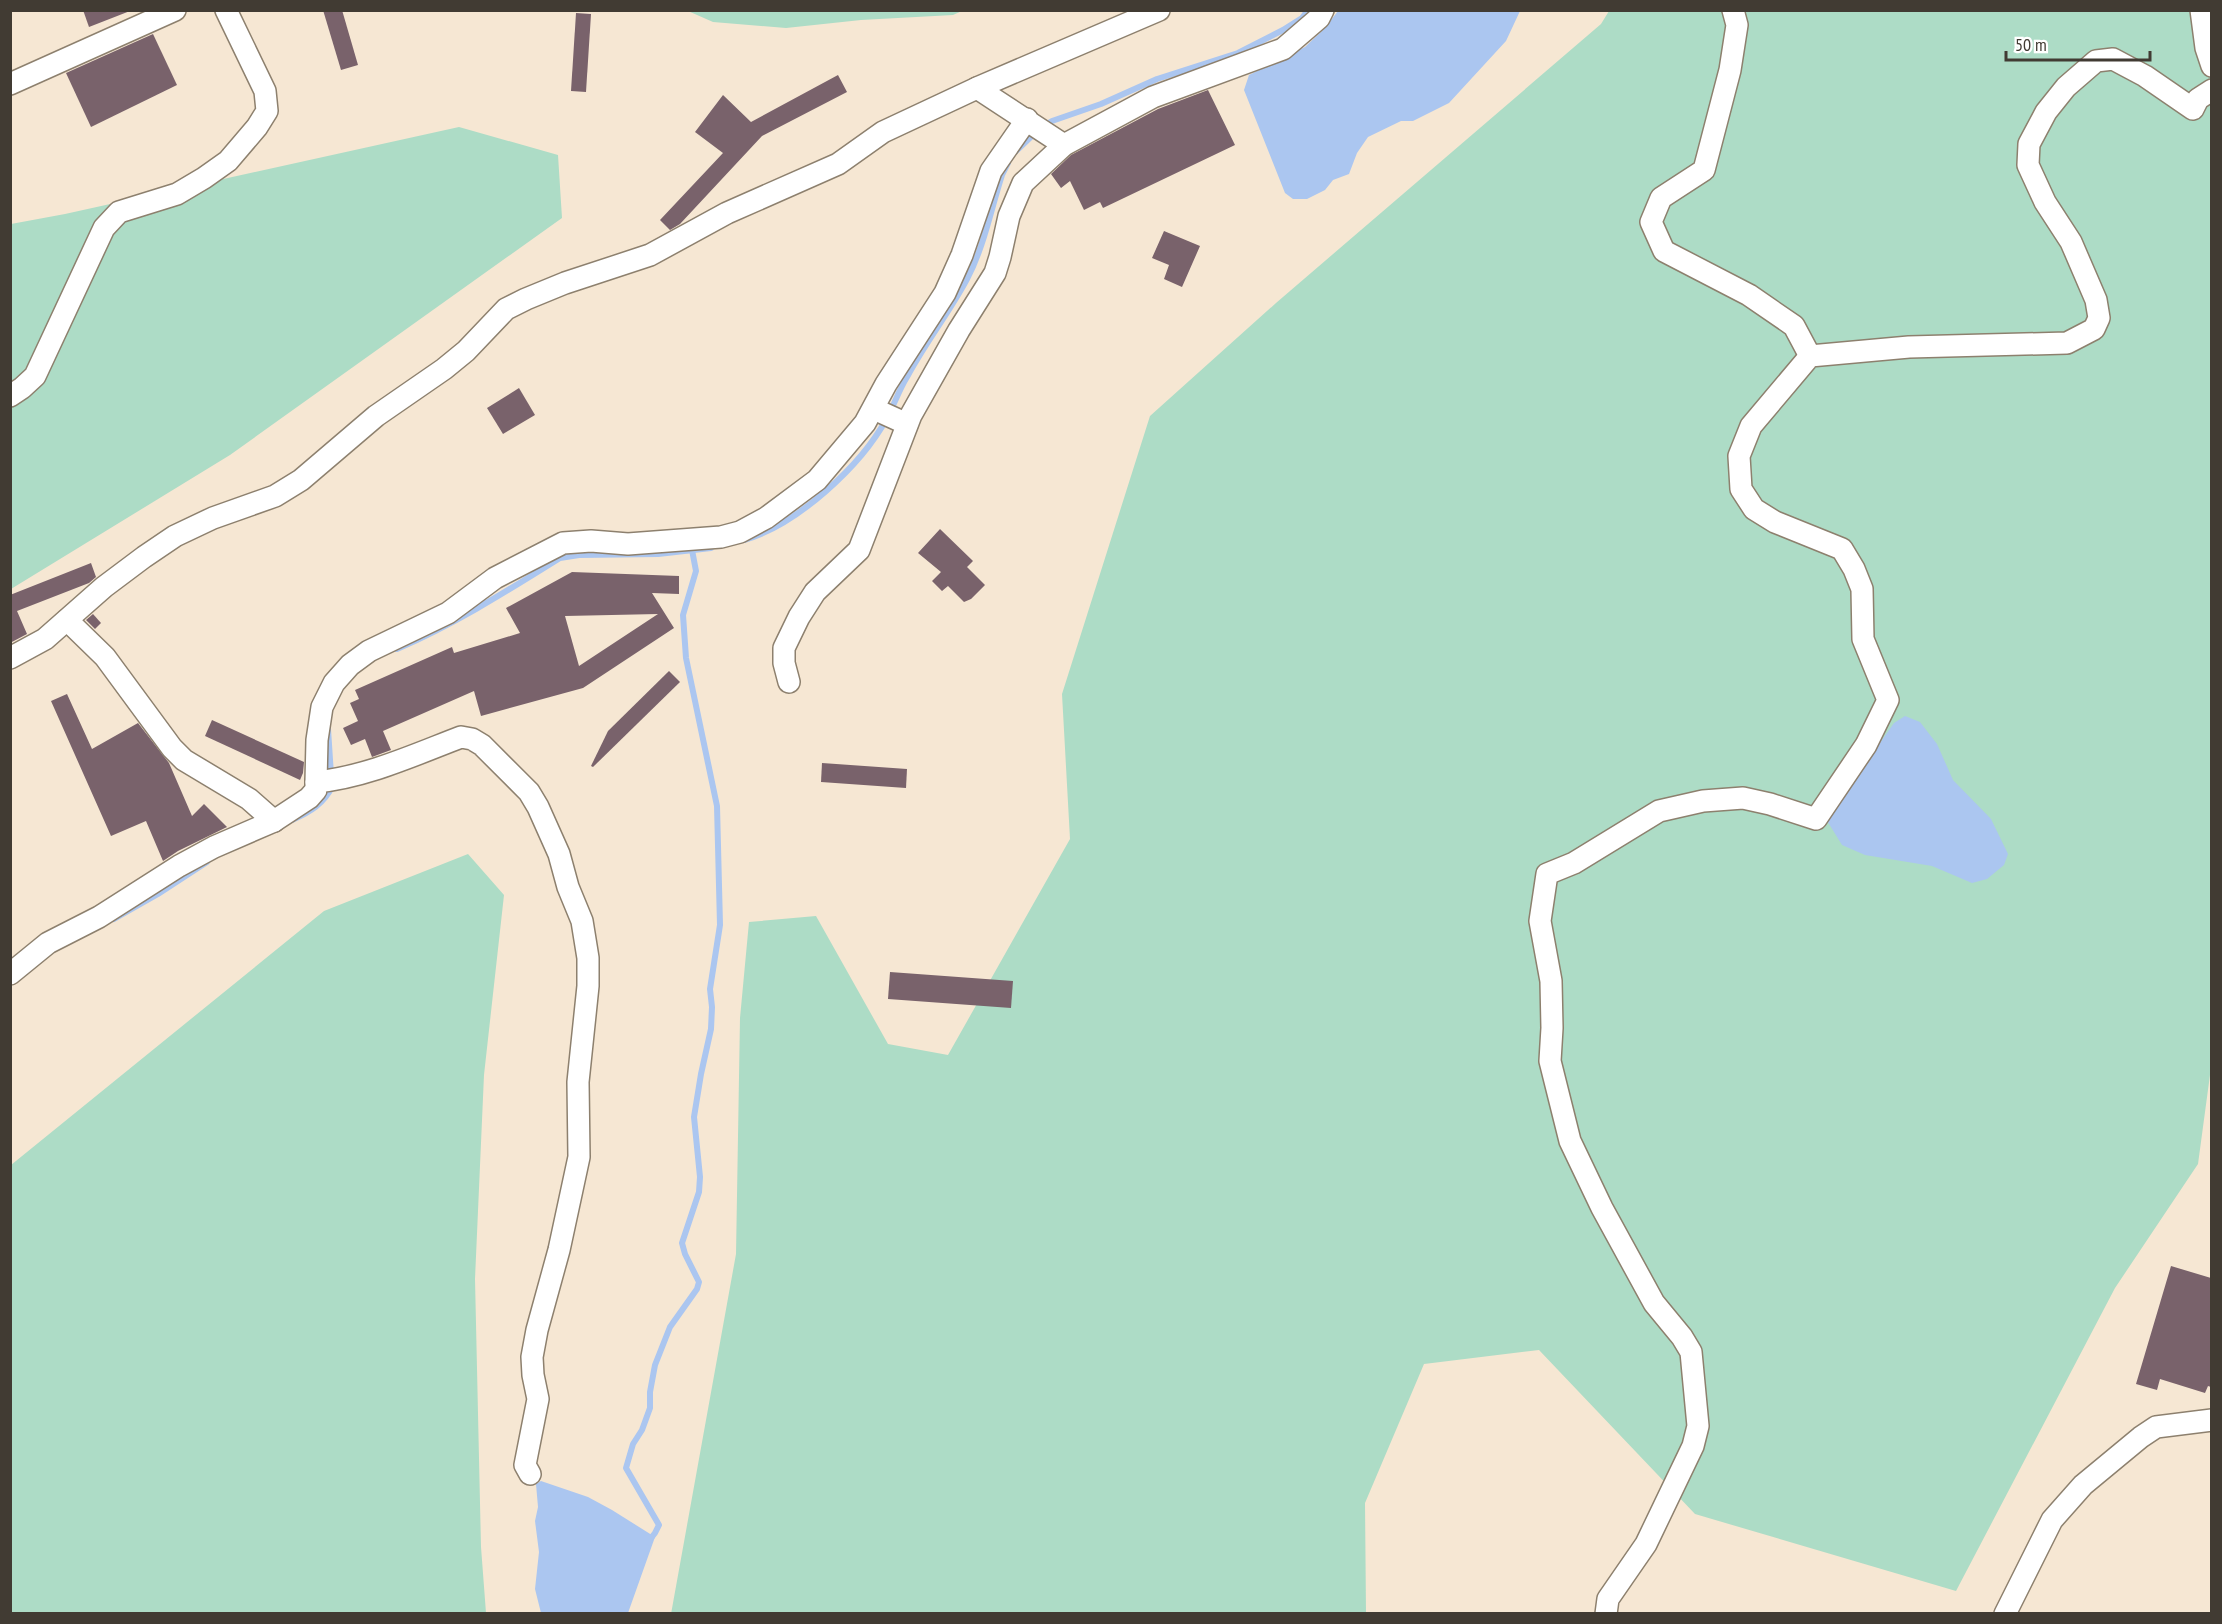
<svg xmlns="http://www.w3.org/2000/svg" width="2222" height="1624" font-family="'PT Sans Narrow',sans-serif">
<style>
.green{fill:#addcc6}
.water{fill:#abc6f0}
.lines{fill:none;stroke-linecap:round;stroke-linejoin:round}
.stream{stroke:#abc6f0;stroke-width:6}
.building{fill:#79626b;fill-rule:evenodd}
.minor-casing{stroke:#8d806e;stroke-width:24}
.minor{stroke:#fff;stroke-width:21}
</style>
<rect width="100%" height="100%" fill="#f6e7d3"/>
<g class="green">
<polygon points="688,11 962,10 962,11 953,15 861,20 786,28 713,22"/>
<polygon points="1609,11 2211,11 2212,1060 2198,1164 2115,1288 1956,1591 1695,1514 1539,1350 1424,1364 1365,1503 1366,1613 671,1614 736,1254 740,1018 749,922 816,916 888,1044 948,1055 1070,839 1062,694 1150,416 1276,303 1601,24"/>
<polygon points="459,127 558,155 562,218 230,455 11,589 11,224 65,214"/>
<polygon points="468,854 504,895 484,1075 475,1279 481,1547 486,1613 11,1613 11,1165 324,911"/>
</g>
<g class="water">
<polygon points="1338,11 1520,11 1506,41 1449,103 1413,121 1401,121 1368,137 1357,153 1349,174 1333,180 1325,190 1307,199 1293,199 1285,193 1244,90 1249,75 1305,47 1324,29"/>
<polygon points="1905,716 1920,722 1937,744 1953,780 1991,819 2008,854 2004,865 1987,879 1972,883 1932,866 1865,855 1842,845 1826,819 1894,723"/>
<polygon points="541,1481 588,1497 612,1510 655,1537 628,1613 541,1613 535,1589 539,1552 535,1521 538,1507 536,1484"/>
</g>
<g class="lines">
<g class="stream">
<polyline points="1044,126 1052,121 1101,104 1157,79 1238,53 1283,30 1302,18 1308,10"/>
<polyline points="1015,152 1036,132"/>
<path d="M744 540C797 525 861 466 887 418 894 405 899 390 907 377 925 343 949 313 967 279 984 247 991 209 1002 175L1008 163"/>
<path d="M397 649C455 624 507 591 560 558L579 555 658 554 711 548"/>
<polyline points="328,729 331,775"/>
<path d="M292 820C310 812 324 804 333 785"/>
<polyline points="114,919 158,894 207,862"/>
<polyline points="648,1542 655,1533 659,1525 626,1468 633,1444 642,1430 650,1408 650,1392 655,1365 670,1327 697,1289 699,1282 685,1254 682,1243 699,1192 700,1177 694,1117 701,1074 711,1029 712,1007 710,989 720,925 717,806 686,658 683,615 696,571 692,550"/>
</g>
</g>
<g class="building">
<polygon points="83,10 129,10 130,11 89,27"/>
<polygon points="323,10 342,10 358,65 341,70"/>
<polygon points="576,13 591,14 586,92 571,91"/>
<polygon points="153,34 177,85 91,127 66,73"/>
<polygon points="838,75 847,92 762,136 680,224 670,230 660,220 723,153 695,132 723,95 751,122"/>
<polygon points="1208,90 1235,145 1103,208 1100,202 1084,210 1070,181 1061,188 1051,174 1071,155 1158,109"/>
<polygon points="1164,231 1200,246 1182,287 1164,279 1169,265 1152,258"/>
<polygon points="519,388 535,415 503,434 487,408"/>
<polygon points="940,529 973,561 967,567 985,585 971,599 964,602 948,586 942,591 932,581 941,572 918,553"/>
<polygon points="91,563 96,577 89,583 17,611 27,634 10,643 10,595"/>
<path d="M572 572 679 576V594L652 593 674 628 583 688 481 716 474 691 383 731 391 750 372 757 365 739 351 745 343 728 358 721 350 703 359 699 355 690 452 647 454 653 520 633 506 608ZM658 614 579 666 565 616Z"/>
<polygon points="93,614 101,623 95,629 86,620"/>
<polygon points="669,671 680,682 593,767 591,766 608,731"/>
<polygon points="67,694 92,749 138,723 169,763 192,816 204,804 227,827 178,851 163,861 146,821 111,836 51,701"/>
<polygon points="212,720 304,762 303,773 300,780 205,736"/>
<polygon points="822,763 907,769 906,788 821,782"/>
<polygon points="890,972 1013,981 1011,1008 888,999"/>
<polygon points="2171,1266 2211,1278 2211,1387 2208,1386 2205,1393 2160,1379 2157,1390 2136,1384"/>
</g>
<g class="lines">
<defs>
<g id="minor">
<polyline points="1733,10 1737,25 1730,70 1704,170 1661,198 1651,222 1664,251 1749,295 1794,326 1810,356"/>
<polyline points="2201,10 2206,48 2212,66"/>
<polyline points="10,84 175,10"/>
<polyline points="977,88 1064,145"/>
<polyline points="10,396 22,388 35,376 104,228 119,212 177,194 204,178 228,161 257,127 267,111 265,91 226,10"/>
<polyline points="874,409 907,424"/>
<polyline points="67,620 105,657 172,748 184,760 249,799 274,821"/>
<polyline points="10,658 45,639 104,587 144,557 175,536 213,518 275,496 301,480 376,416 444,369 466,351 506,309 526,299 565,283 650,255 727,213 838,164 883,132 977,88 1159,10"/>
<polyline points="789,682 784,663 784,648 799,617 815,592 859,550 911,415 959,330 995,273 1000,257 1009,216 1023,183 1064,145 1153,97 1283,49 1319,18 1323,10"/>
<polyline points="316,782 317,740 322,707 334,683 350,665 369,651 448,613 495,578 563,543 591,541 628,544 721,537 740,532 766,518 817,480 865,423 886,384 945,293 962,255 991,171 1027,119"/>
<path d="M10 974 48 943 99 917 179 866 214 847 274 821 309 798 316 790V782C366 777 414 755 461 737L472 739 482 745 529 792 538 807 559 854 568 887 582 921 588 958V986L578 1082 579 1157 559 1250 537 1330 532 1357 533 1375 538 1399 525 1465 530 1474"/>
<polyline points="1606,1614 1608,1599 1646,1544 1693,1446 1698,1426 1691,1352 1682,1337 1654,1303 1602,1208 1570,1141 1550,1061 1552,1028 1551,981 1540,921 1547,874 1574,863 1659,811 1703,801 1743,798 1770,804 1816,819 1866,745 1888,700 1863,639 1862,589 1854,569 1842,549 1775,522 1754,509 1741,489 1739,456 1751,426 1810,356 1909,347 2067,343 2094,329 2099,318 2096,300 2071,242 2045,202 2028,165 2029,144 2046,112 2066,87 2096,61 2113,59 2145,76 2193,109 2198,99 2212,90"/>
<polyline points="2005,1614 2052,1520 2083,1485 2141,1437 2156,1427 2212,1420"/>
</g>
</defs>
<use href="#minor" class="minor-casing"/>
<use href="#minor" class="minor"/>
</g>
<rect width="2222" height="1624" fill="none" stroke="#413b33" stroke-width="24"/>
<path d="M2006 51v9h144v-9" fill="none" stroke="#413b33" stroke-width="3"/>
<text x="2015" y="51" font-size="18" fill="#413b33" stroke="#ffffff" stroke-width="4.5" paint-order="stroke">50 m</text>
</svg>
